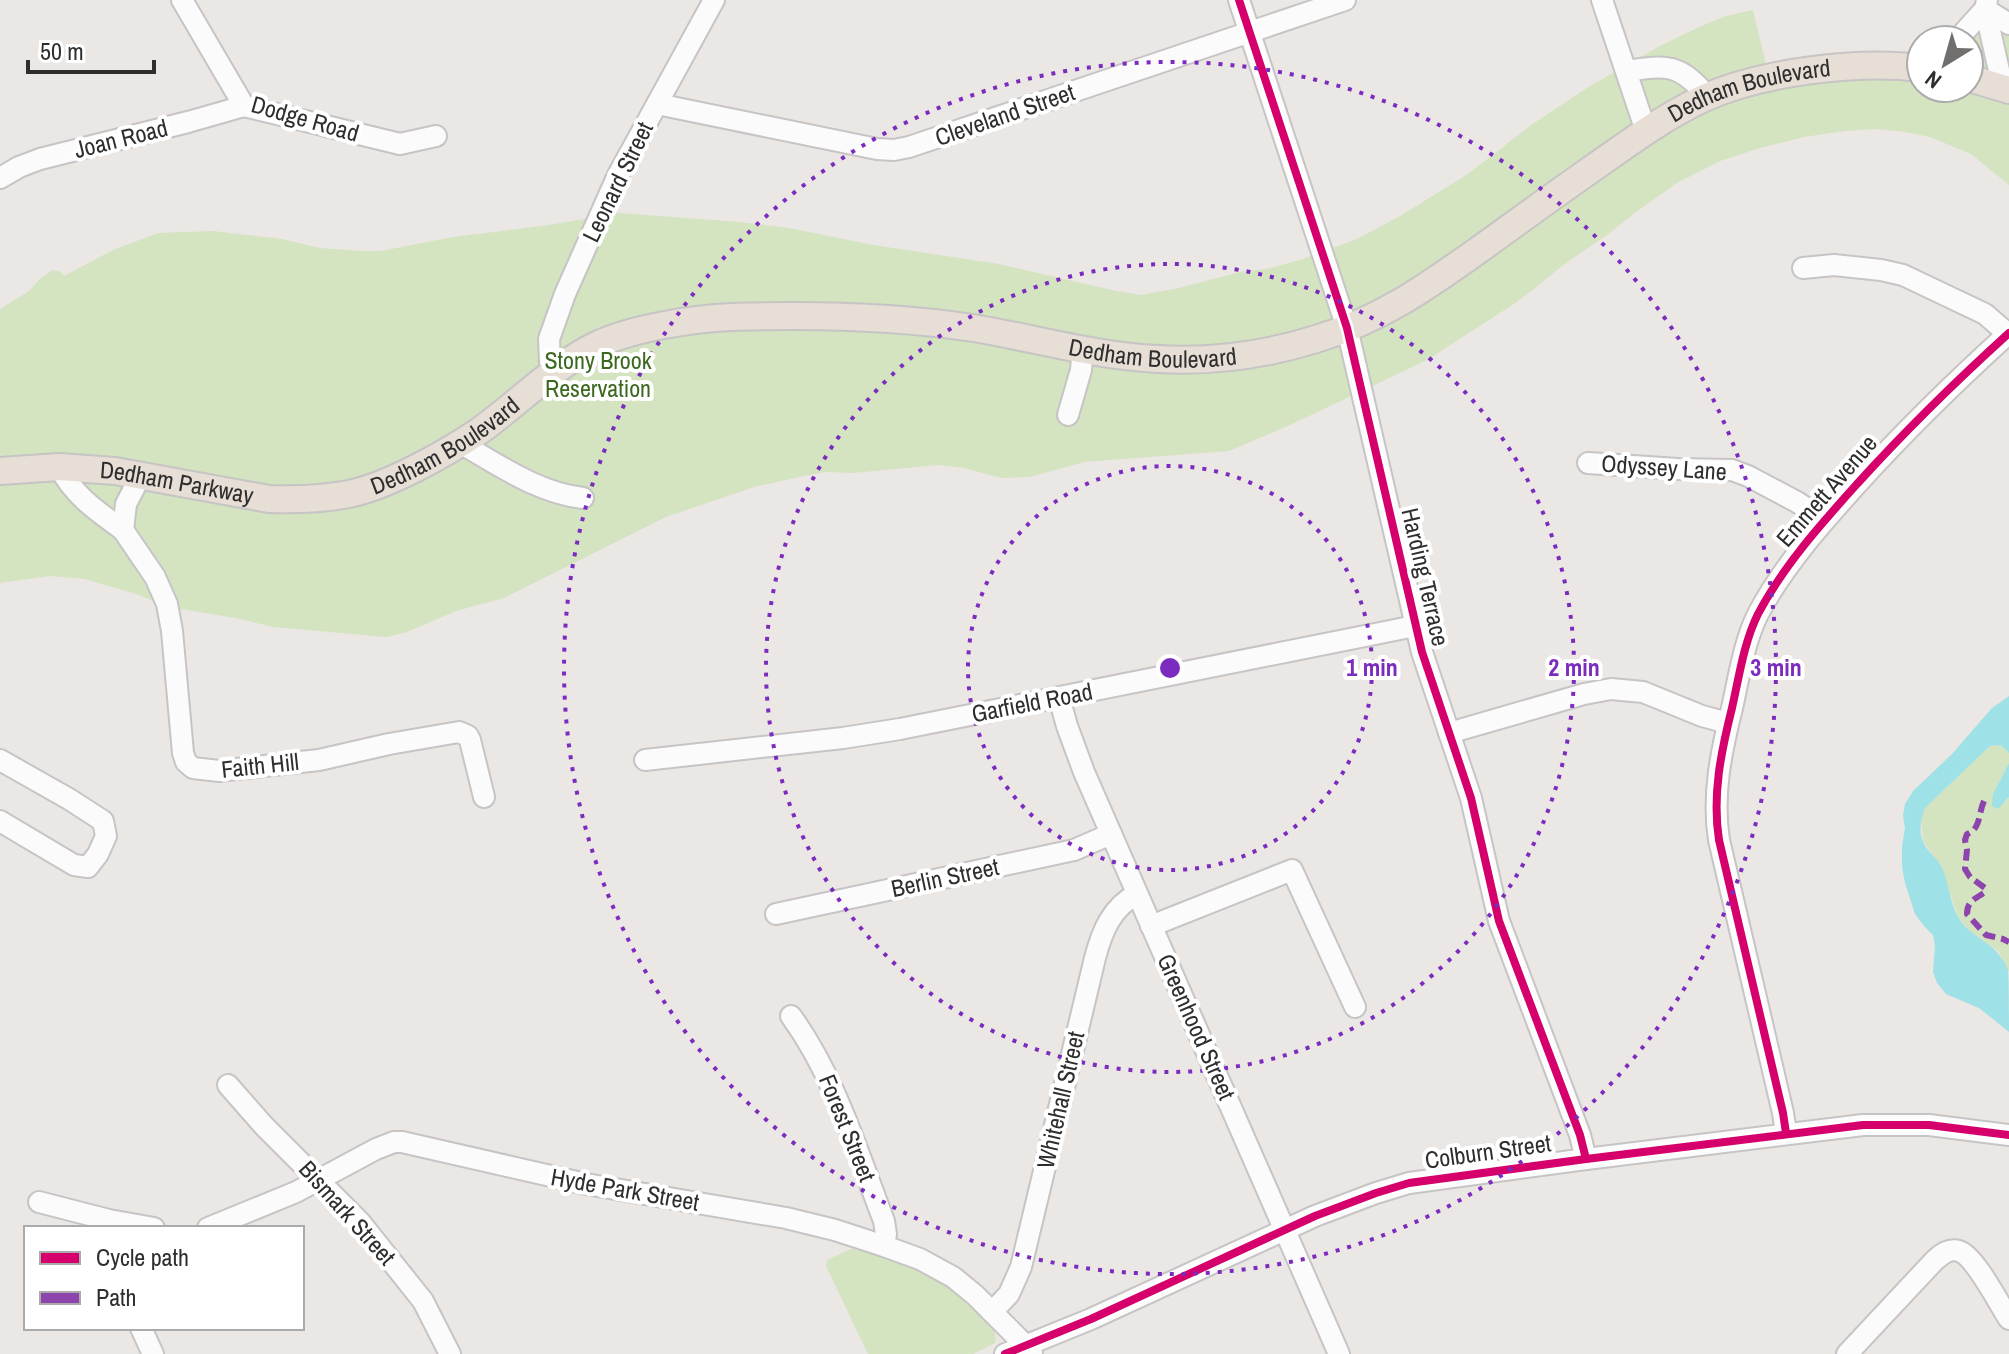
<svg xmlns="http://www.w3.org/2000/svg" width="2009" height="1354" font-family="'Archivo Narrow',sans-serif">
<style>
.green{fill:#d4e3c0}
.water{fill:#9ee1e7}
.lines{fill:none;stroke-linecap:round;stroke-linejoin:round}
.minor-casing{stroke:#c6c4c4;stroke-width:24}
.major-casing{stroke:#c6c4c4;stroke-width:30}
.minor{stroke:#fcfbfb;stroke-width:20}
.major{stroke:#e7dfd6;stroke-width:26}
.quiet{stroke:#8e44ad;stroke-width:6;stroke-dasharray:12 6;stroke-linecap:butt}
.cycleway-casing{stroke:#fff;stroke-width:13}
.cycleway{stroke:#d6006c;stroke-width:8}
.ring{fill:none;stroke:#7b2cbf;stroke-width:4;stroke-dasharray:4 8}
.labels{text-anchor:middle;stroke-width:8;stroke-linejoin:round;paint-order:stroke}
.street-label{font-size:24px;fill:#2e2e2e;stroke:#fff}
.park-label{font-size:24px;fill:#3c6820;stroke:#fff}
.centre{fill:#7b2cbf;stroke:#fff;stroke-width:4}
.ring-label{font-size:24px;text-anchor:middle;font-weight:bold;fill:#7b2cbf;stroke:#fff;stroke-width:8;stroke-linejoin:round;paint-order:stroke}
</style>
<rect width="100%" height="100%" fill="#ebe7e4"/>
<g class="green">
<polygon points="1753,10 1767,69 1881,53 1921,55 1921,88 1969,88 1969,42 1979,34 2009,35 2009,185 1971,154 1930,137 1905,132 1876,129 1845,131 1804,137 1760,148 1720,161 1677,183 1636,212 1607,235 1566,263 1517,302 1427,360 1290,425 1229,451 1084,462 1030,477 1002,478 964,468 938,465 853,473 825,472 804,476 754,487 666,517 504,598 456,611 407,632 386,637 274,627 235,618 169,607 136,594 85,579 50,576 0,583 0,309 29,291 42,277 53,270 61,272 64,276 113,250 158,233 213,231 282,239 320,248 361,251 381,251 453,237 549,225 619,213 739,222 789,228 873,245 999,264 1116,291 1141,295 1179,288 1240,272 1266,269 1300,260 1357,239 1400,216 1468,174 1531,125 1587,88 1658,47 1697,28 1726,16"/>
<polygon points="2001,745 2009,752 2009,763 1993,794 2006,802 2009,797 2009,972 1999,952 1970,931 1958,917 1940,865 1923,841 1921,819 1925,808 1990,746"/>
<path d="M851 1249C878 1253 917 1265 940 1279 956 1289 969 1303 982 1317 990 1325 998 1331 995 1343L973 1354H868L826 1266 827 1260Z"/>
</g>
<g class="water">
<path d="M2009 696V753L2001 745 1990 746 1925 808C1921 818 1919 829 1922 839 1925 849 1934 855 1940 864 1949 880 1949 901 1958 917 1972 940 1996 940 2008 970 2009 981 2009 1018 2009 1032L1979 1008 1946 994 1937 983 1933 972 1935 946 1933 935 1924 926 1915 914 1905 883 1902 867V846L1905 828 1903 815 1905 804 1913 791 1952 754 1992 708Z"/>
<polygon points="2009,763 2009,797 1998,809 1992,806 1993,794"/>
</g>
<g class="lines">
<defs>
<g id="minor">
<polyline points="182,0 244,106 400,144 436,136"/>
<polyline points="1239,0 1347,328 1422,652 1471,798 1499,921 1580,1135 1586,1159"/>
<polyline points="1602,0 1646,131"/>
<polyline points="1985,9 2003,88"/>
<polyline points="1985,9 2009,24"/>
<polyline points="1957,40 1985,9 1987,0"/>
<path d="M1626 71C1667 65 1679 63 1707 96"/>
<polyline points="657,104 877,149 894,150 909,147 1345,0"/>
<polyline points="0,178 19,167 40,159 188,122 244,106"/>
<polyline points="1803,268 1834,265 1881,270 1903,275 1985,314 2008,334"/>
<polyline points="556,371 550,362 549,339 565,294 618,175 714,0"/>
<polyline points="1068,415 1081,370 1083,348"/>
<path d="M460 443C499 465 538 493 583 498"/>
<polyline points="1588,463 1678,469 1732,470 1748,476 1797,502 1824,520"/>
<path d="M59 467C74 496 98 512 123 530L126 504 141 475"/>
<polyline points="123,530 155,577 167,604 172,631 183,753 186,762 193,768 219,771 319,760 389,744 459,732 468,736 470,740 484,797"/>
<polyline points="1059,697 1067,726 1084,772 1339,1354"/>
<polyline points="1449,733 1584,694 1611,689 1643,692 1702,716 1728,723"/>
<polyline points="0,760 69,799 103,821 106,836 98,854 88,867 74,865 0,821"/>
<polyline points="645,760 843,738 900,729 1415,626"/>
<polyline points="776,914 1074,850 1111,834"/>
<polyline points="1151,926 1292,870 1355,1007"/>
<path d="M791 1016C835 1077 857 1151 884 1221L886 1234 884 1246"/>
<polyline points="228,1085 264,1126 360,1222 423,1301 450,1354"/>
<path d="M1786 1133 1783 1113 1719 840C1712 795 1721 752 1732 708 1739 677 1744 642 1758 614 1784 565 1821 524 1857 484 1905 431 1956 381 2009 333"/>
<polyline points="39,1202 109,1220 154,1228"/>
<polyline points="208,1228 296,1192 376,1149 394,1142 402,1142 586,1184 786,1218 835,1230 884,1246 920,1259 953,1277 975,1295 1032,1352"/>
<path d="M992 1312 1009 1294 1021 1267 1095 958C1102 931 1112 907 1137 894"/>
<polyline points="141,1328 153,1354"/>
<polyline points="1005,1354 1091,1319 1315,1216 1376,1193 1409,1183 1586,1159 1863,1125 1929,1125 2009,1135"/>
<path d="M1847 1354 1935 1260C1942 1254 1949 1248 1959 1251 1975 1256 1999 1304 2009 1319"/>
</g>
<g id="major">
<polyline points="1969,78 2009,90"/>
<path id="s1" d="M0 471 59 467 115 471 269 499C296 500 323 499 349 494 388 486 445 454 478 432 519 403 555 364 601 343 622 334 647 328 670 324 711 316 753 316 794 316 854 316 913 319 973 328 1034 338 1095 356 1158 359 1212 362 1265 355 1316 339 1382 319 1425 288 1480 249 1519 221 1557 193 1596 166 1630 142 1664 117 1702 99 1760 72 1858 60 1921 68"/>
</g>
</defs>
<use href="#minor" class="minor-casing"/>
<use href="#major" class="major-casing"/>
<use href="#minor" class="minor"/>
<use href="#major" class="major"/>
<path class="quiet" d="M1984 801C1978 814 1981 829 1967 834L1965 840 1967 850 1965 869 1970 877 1985 888 1984 893C1974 899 1967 902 1967 914L1986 935 2003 939 2009 942"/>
<defs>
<g id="cycleway">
<polyline points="1239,0 1347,328 1422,652 1471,798 1499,921 1580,1135 1586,1159"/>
<path d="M1786 1133 1783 1113 1719 840C1712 795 1721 752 1732 708 1739 677 1744 642 1758 614 1784 565 1821 524 1857 484 1905 431 1956 381 2009 333"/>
<polyline points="1005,1354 1091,1319 1315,1216 1376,1193 1409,1183 1586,1159 1863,1125 1929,1125 2009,1135"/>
</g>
</defs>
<use href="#cycleway" class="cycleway-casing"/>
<use href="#cycleway" class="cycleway"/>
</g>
<g class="ring">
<circle cx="1170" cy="668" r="202"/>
<circle cx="1170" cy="668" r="404"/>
<circle cx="1170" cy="668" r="606"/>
</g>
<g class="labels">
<g class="street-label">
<text dy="8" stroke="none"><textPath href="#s1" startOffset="1876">Dedham Boulevard</textPath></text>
<text transform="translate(1005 115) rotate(-19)" y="8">Cleveland Street</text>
<text transform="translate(305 119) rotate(16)" y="8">Dodge Road</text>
<text transform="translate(121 139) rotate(-14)" y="8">Joan Road</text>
<text transform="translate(618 182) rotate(-64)" y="8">Leonard Street</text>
<text dy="8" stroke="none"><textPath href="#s1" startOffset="1206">Dedham Boulevard</textPath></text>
<text dy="8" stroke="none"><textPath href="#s1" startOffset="460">Dedham Boulevard</textPath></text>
<text transform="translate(1664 468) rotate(4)" y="8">Odyssey Lane</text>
<text dy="8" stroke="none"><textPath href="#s1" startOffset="178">Dedham Parkway</textPath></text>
<text transform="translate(1827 491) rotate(-49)" y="8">Emmett Avenue</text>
<text transform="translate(1425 577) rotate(77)" y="8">Harding Terrace</text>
<text transform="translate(1032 703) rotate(-11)" y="8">Garfield Road</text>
<text transform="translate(260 766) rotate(-6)" y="8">Faith Hill</text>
<text transform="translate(945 878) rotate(-12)" y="8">Berlin Street</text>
<text transform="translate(1196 1027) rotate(66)" y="8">Greenhood Street</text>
<text transform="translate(1061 1100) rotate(-77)" y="8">Whitehall Street</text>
<text transform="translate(847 1128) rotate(68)" y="8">Forest Street</text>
<text transform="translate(1488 1152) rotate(-8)" y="8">Colburn Street</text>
<text transform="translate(625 1190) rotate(10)" y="8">Hyde Park Street</text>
<text transform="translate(347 1213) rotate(48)" y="8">Bismark Street</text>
</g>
<g class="park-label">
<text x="598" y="369">Stony Brook<tspan x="598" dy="28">Reservation</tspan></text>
</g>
</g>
<circle cx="1170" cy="668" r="12" class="centre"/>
<g class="ring-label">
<text x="1372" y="676">1 min</text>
<text x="1574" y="676">2 min</text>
<text x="1776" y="676">3 min</text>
</g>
<rect x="24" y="1226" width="280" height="104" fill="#ffffff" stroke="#ababab" stroke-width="2"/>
<rect x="40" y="1252" width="40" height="12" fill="#d6006c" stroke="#ababab" stroke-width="2"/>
<text x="96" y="1266" font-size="24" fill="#2e2e2e">Cycle path</text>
<rect x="40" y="1292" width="40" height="12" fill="#8e44ad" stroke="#ababab" stroke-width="2"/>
<text x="96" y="1306" font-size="24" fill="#2e2e2e">Path</text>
<g transform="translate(1945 64) rotate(217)"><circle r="38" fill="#ffffff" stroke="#ababab" stroke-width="2"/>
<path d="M0-6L14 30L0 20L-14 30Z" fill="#706f6e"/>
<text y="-12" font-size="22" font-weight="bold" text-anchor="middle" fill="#2e2e2e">N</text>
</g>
<path d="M28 60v12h126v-12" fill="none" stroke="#2e2e2e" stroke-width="4"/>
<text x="40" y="60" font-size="24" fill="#2e2e2e" stroke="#ffffff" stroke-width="6" paint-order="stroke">50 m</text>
</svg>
